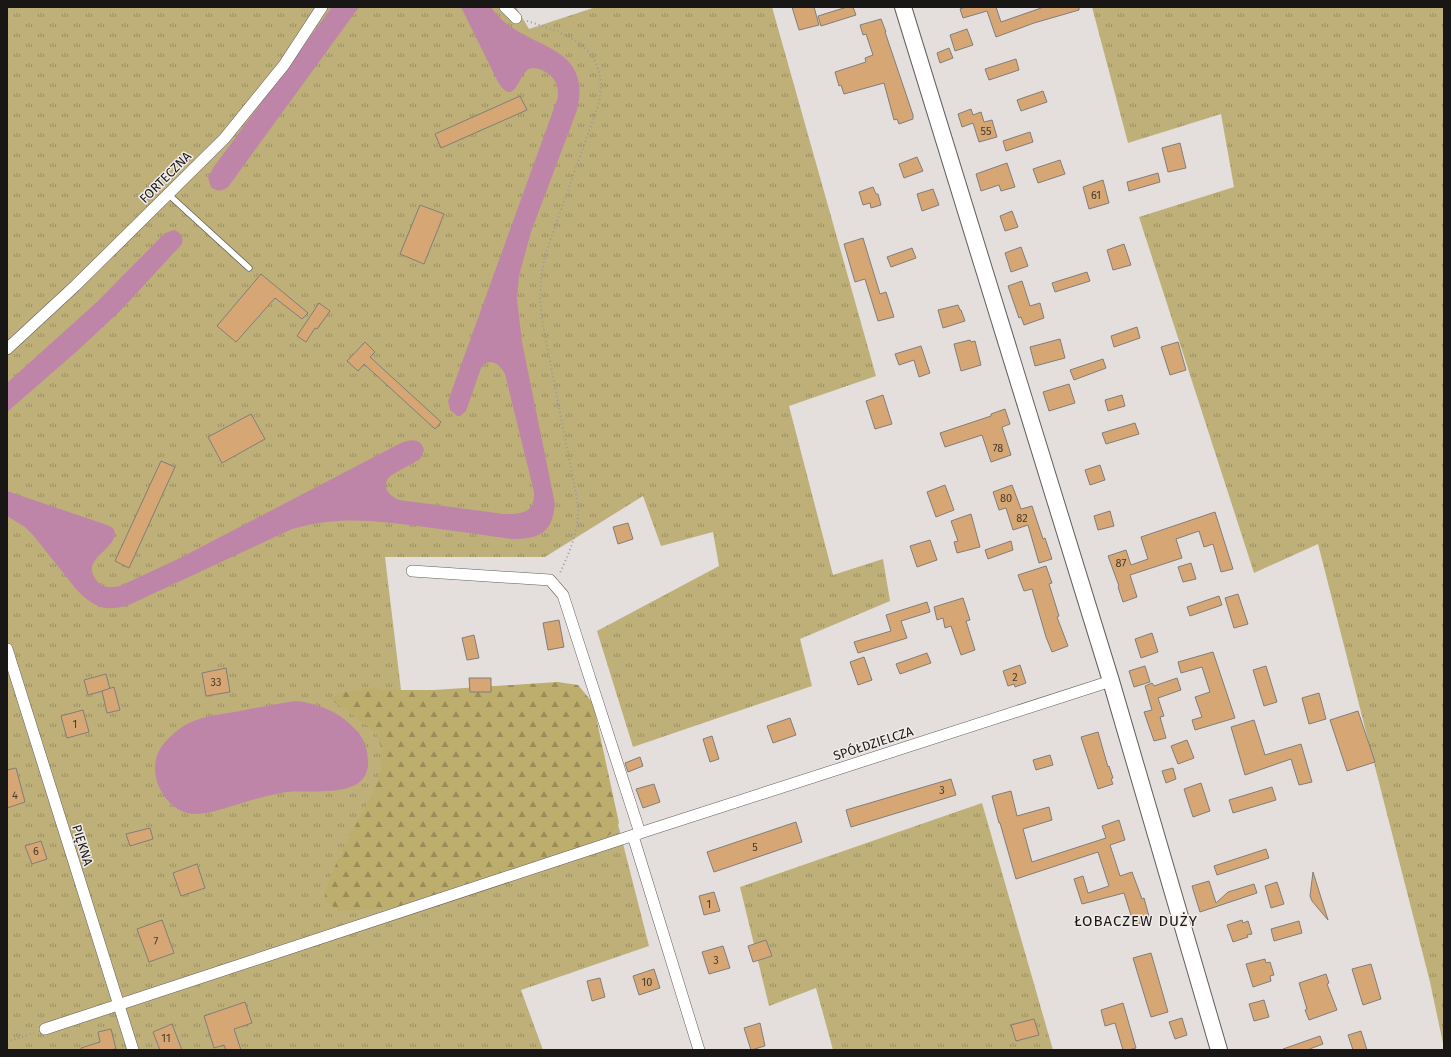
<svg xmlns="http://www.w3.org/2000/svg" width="1451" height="1057" font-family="'Fira Sans',sans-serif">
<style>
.grass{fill:url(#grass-tufts)}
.forest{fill:url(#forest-firs)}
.water{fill:#bf85a9}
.building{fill:#d6a775;stroke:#817d7a}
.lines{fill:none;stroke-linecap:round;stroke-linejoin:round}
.service-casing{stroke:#625e5c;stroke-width:7}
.minor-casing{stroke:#625e5c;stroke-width:12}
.secondary-casing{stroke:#625e5c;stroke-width:18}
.path{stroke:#9d9998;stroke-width:2;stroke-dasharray:1 3;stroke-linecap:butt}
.service{stroke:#fff;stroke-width:5.5}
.minor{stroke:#fff;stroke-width:11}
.secondary{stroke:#fff;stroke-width:16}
.labels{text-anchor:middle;stroke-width:3;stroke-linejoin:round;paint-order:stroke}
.number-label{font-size:11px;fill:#483b2e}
.street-label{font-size:13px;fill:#191716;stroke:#f1ecea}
.quarter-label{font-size:15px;letter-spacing:1px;fill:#191716;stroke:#f1ecea}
</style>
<defs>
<pattern id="grass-tufts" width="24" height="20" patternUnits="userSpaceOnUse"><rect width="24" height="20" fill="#beb078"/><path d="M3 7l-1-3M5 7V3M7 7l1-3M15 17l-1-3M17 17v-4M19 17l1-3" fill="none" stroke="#9a8e61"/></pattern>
<pattern id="forest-firs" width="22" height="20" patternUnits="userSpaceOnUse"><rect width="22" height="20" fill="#beae6e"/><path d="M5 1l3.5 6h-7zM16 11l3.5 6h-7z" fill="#9a8d59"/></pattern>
</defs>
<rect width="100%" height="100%" fill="#e4dedd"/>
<g class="grass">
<polygon points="7,7 516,7 529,29 596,7 772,7 876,376 789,406 833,575 883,559 890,601 800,639 812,686 633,747 597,631 719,566 713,532 661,546 643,496 545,557 385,557 404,715 588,706 649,946 521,990 543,1050 7,1050"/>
<polygon points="1092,7 1444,7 1444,1048 1430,982 1318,544 1254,573 1139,217 1234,187 1221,114 1128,143"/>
<polygon points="982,803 1053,1050 833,1050 816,988 769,1006 740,887"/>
</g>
<polygon class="forest" points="558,682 578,685 593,703 619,823 612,833 592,848 399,908 339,911 325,901 325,890 343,848 373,793 382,767 381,757 382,750 376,732 330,699 340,693 374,687 383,690 434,690"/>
<g class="water">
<path d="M332 7H359L228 187C222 191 217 192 211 187L208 178 213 168Z"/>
<path d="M461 7H491C520 52 594 39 577 110L531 232 519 276 517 299 522 342 555 504C552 533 540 539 512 539 483 535 454 531 425 527 378 521 339 515 292 529L131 604C106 613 94 608 76 589L33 535 25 527 7 516V491L107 525 113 528 115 533C114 552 79 559 97 581 103 588 112 588 120 586L178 559 399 444C409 439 421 437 424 450L420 459 390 476C381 486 388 495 399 500L504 514C522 514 535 513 534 492L505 374C500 364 489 356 481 368L466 411 460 416H457L450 410 448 401 558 97C558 91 558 86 555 81 551 74 537 65 529 69 518 74 515 109 498 82Z"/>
<path d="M174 230C180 232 184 237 182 244L120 311 76 352 7 412V383L97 302 165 233Z"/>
<path d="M295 701C321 704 340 712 358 732 365 741 368 751 368 763 368 800 311 789 287 792 267 795 248 801 229 807 216 811 197 817 184 812 161 803 147 772 160 749 164 742 172 735 178 730 194 717 216 715 235 712 255 708 275 704 295 701Z"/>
</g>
<g class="building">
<polygon points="792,7 814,7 819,25 799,30"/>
<polygon points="847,7 853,7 856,15 821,26 818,16"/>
<polygon points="965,7 996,7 1001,22 1044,7 1079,7 1079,10 1034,23 996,37 987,11 963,18 960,9"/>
<polygon points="881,19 886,32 885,32 913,115 913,119 899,124 897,119 894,120 884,83 844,94 841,85 839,86 835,72 866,62 865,58 873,55 866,34 863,35 860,25"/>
<polygon points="967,29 973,45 955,51 950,35"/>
<polygon points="949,48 953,58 940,63 937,53"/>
<polygon points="1016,59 1019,70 989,80 985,69"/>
<polygon points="1043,91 1047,102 1021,111 1017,100"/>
<polygon points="520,96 527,110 441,148 435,134"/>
<polygon points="971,109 973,115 981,112 984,122 992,120 997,137 979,142 973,123 962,127 958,114"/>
<polygon points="1030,132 1033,142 1006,151 1003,141"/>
<polygon points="1180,143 1186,168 1168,172 1162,148"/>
<polygon points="917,157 923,171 904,178 899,164"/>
<polygon points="1060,160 1065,174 1038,183 1033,169"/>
<polygon points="1007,163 1015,187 1001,191 999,185 981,191 976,174"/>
<polygon points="1158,173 1160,182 1129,191 1127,182"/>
<polygon points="1103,180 1109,203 1089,209 1083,187"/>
<polygon points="873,187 876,194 878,194 881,205 871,208 870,203 863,205 859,192"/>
<polygon points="933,189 939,205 922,211 917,194"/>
<polygon points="420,205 444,214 424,264 400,254"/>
<polygon points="1012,211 1018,227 1005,231 1000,216"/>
<polygon points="863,238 880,294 886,292 894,317 878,321 865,279 855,282 844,244"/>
<polygon points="1124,244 1131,265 1113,270 1107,250"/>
<polygon points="1021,247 1028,266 1011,272 1005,253"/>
<polygon points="912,248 916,258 891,267 887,257"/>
<polygon points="1087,272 1090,281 1055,292 1052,283"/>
<polygon points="261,274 308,313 302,319 275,298 236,342 217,326"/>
<polygon points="1022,281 1030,306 1040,303 1044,318 1024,325 1021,317 1019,318 1008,286"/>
<polygon points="319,303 330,311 317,329 315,328 306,342 297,336"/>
<polygon points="958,305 960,310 961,310 965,321 943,328 938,310"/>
<polygon points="1137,327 1140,338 1114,347 1111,336"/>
<polygon points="1060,339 1065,358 1035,366 1030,347"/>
<polygon points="970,340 971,342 975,341 981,365 961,371 954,344"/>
<polygon points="365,342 375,352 370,357 441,422 435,429 364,364 358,371 347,361"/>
<polygon points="1178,342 1186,370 1170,375 1161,347"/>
<polygon points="921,346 930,373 919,377 914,360 899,365 895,354"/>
<polygon points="1103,359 1106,368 1074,380 1070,370"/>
<polygon points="1069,384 1075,403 1049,411 1043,392"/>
<polygon points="883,395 892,424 875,429 866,401"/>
<polygon points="1122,395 1125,406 1108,411 1105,400"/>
<polygon points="1005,409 1010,424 1002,427 1011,455 991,462 982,435 945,447 940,433 991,416 991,414"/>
<polygon points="251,414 265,439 222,463 208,437"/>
<polygon points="1135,423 1139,434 1106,444 1102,433"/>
<polygon points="161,461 175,467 129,568 115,561"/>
<polygon points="1100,465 1105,480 1090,485 1085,470"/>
<polygon points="945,485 954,510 936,517 927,492"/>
<polygon points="1012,485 1021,509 1032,506 1043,539 1045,538 1052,559 1039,563 1028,525 1013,530 1006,508 999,510 993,492"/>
<polygon points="1110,511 1114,526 1098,530 1094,516"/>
<polygon points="1215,512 1233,569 1221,572 1213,544 1204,547 1199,531 1176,539 1182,558 1130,575 1137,597 1123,602 1118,587 1119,586 1108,556 1126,550 1131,565 1148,559 1141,537"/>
<polygon points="971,514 980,547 957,553 954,542 958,541 951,521"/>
<polygon points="628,523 633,539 618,544 613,527"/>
<polygon points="930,540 937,560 917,567 910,546"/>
<polygon points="1011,541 1013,550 988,559 985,550"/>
<polygon points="1191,563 1196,579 1183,582 1178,567"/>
<polygon points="1046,566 1052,583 1049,584 1059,616 1057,617 1068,646 1052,652 1046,637 1032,589 1024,591 1018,575"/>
<polygon points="1238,594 1248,624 1234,628 1225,598"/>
<polygon points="1219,596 1222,605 1190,616 1187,607"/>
<polygon points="963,598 970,620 966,621 975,650 961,655 951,626 945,628 943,618 937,620 934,607"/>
<polygon points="927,602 930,612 901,621 907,638 858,653 854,642 891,631 886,615"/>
<polygon points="559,620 564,647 548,650 543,623"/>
<polygon points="1152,633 1158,652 1141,658 1135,639"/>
<polygon points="474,635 479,658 467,660 462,638"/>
<polygon points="1213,652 1235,718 1195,730 1192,720 1202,717 1195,697 1210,692 1202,667 1181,673 1178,662"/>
<polygon points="927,653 931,663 900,674 896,664"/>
<polygon points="864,657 872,680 858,685 850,662"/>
<polygon points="1020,665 1026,683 1015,687 1014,684 1008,686 1003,671"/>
<polygon points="1145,666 1150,682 1134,687 1129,671"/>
<polygon points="1266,666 1277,702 1264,706 1253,670"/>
<polygon points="226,668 230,692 206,696 202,673"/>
<polygon points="106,674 110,689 88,695 84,680"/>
<polygon points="469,678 491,678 491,692 470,692"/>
<polygon points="1177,678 1181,690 1158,698 1164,716 1160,717 1166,738 1154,741 1144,712 1152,710 1145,686 1152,683 1154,686"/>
<polygon points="114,687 120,710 107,713 102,691"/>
<polygon points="1319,693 1326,719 1309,724 1302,698"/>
<polygon points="83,710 89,732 67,738 61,716"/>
<polygon points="1358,711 1375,762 1347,771 1330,720"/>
<polygon points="790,718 796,735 773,743 767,726"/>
<polygon points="1254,720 1265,755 1301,744 1312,782 1299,785 1291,759 1245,775 1231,727"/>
<polygon points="1098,732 1108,767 1109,766 1113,778 1111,779 1113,784 1098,789 1081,737"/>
<polygon points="712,736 719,759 710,762 703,739"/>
<polygon points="1187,740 1194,758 1178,764 1171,746"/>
<polygon points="1050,755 1053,765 1036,770 1033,760"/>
<polygon points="640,757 643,766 628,772 625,763"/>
<polygon points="16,768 25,802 7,808 7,770"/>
<polygon points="1173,768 1176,779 1166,783 1162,771"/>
<polygon points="951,779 956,795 851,827 846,810"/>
<polygon points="1201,783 1210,811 1193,817 1184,789"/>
<polygon points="654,784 660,802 643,808 636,789"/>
<polygon points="1272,787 1276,800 1233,813 1229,800"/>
<polygon points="1011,791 1017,816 1049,807 1052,820 1023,829 1032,862 1106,838 1102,826 1119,820 1125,840 1110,845 1120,876 1132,872 1142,899 1144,898 1150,920 1134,925 1124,893 1082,904 1074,879 1083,876 1088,893 1109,886 1098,852 1016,879 1000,823 999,823 992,796"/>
<polygon points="796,822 802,842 714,872 707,852"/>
<polygon points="150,828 153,839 130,846 126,834"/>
<polygon points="41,841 47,859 32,864 25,846"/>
<polygon points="1266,849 1269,858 1217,875 1214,866"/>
<polygon points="197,864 205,888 181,896 173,873"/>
<polygon points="1313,872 1328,920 1312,901 1310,896"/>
<polygon points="1209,881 1216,903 1228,892 1254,884 1257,893 1200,912 1192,886"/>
<polygon points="1277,882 1284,904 1271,908 1265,886"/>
<polygon points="714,892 720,911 704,915 699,896"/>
<polygon points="162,920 174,953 149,962 137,929"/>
<polygon points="1242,920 1243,923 1248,921 1252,934 1247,935 1248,937 1233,942 1227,925"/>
<polygon points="1299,921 1302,933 1274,941 1271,929"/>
<polygon points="766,940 772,956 753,962 748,946"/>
<polygon points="723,946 730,968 709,974 702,952"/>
<polygon points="1151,953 1168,1012 1151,1017 1133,958"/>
<polygon points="1265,959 1266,963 1270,962 1274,975 1270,976 1271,981 1253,987 1246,964"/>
<polygon points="1371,964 1381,999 1363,1005 1352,969"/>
<polygon points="654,969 660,988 639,995 633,976"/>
<polygon points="1326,974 1329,983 1327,984 1337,1010 1309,1020 1305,1010 1307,1009 1299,983"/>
<polygon points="600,978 605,997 592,1001 587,981"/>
<polygon points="1264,1000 1269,1017 1254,1021 1249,1004"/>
<polygon points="245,1002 252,1023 234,1029 241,1050 226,1050 224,1045 214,1048 204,1016"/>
<polygon points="1123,1003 1136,1048 1128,1050 1123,1050 1115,1023 1105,1026 1101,1010"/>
<polygon points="1182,1018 1187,1035 1175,1039 1169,1022"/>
<polygon points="1034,1019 1039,1035 1016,1041 1011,1025"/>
<polygon points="760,1023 765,1046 751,1050 744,1028"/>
<polygon points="172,1024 182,1050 160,1050 153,1032"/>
<polygon points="111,1029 116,1049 109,1050 81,1050 81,1048 100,1042 98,1032"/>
<polygon points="1361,1031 1367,1050 1353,1050 1348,1035"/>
<polygon points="1320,1036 1323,1044 1307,1050 1283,1050 1283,1049"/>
</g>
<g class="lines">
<defs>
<polyline id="service" points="168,194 249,268"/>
<g id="minor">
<polyline points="505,7 516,18"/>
<polyline points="7,349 75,286 224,139 284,65 322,7"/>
<polyline points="412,571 550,580 563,595 640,833"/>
<polyline points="7,649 133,1050"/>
<polyline points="633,836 699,1050"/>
<polyline points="45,1029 640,833 1111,681"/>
</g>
<polyline id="secondary" points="903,7 1111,681 1219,1050"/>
</defs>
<use href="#service" class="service-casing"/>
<use href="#minor" class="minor-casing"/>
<use href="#secondary" class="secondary-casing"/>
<g class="path">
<path d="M527 21C571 35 609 48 599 103L545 255 541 278 540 298 542 320 575 489C576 496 578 504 578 511 578 533 569 553 560 573"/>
<polyline points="7,1042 34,1033"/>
</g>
<use href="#service" class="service"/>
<use href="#minor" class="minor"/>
<use href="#secondary" class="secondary"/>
</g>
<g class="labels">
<g class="number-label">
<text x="986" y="135">55</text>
<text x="1096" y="199">61</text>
<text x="998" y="452">78</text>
<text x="1006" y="502">80</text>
<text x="1022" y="522">82</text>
<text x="1121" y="567">87</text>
<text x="1015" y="681">2</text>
<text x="216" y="686">33</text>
<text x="75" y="728">1</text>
<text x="942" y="794">3</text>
<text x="15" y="799">4</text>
<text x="755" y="851">5</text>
<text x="36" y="855">6</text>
<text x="709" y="908">1</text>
<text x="156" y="945">7</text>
<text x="716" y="964">3</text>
<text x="647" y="986">10</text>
<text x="166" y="1042">11</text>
</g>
<g class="street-label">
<text transform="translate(165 177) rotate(-45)" y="5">FORTECZNA</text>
<text transform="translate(873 743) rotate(-18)" y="5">SPÓŁDZIELCZA</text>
<text transform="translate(83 845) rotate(73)" y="5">PIĘKNA</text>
</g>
<g class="quarter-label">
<text x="1136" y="926">ŁOBACZEW DUŻY</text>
</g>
</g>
<rect width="1451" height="1057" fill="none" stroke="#191716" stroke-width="16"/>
</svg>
